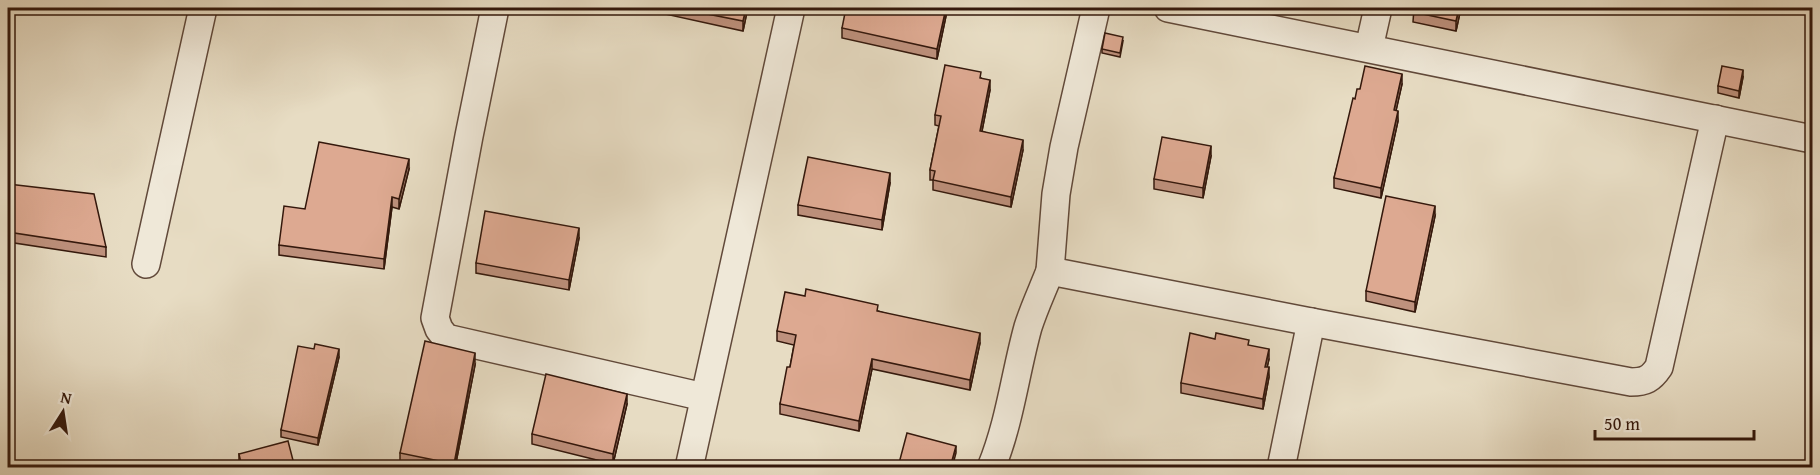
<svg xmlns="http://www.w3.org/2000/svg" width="1820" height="475" font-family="'Gentium Book Plus',serif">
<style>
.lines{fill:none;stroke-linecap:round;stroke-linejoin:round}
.minor-casing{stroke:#61493a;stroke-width:30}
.minor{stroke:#efe8d8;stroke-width:27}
.wall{fill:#be917d;stroke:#34180c;stroke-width:1.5}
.shaded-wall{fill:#9b7666;stroke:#34180c;stroke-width:1.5}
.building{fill:#dda991;stroke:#34180c;stroke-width:1.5}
</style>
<rect width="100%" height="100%" fill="#e7dcc3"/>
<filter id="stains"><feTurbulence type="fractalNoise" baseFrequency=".00333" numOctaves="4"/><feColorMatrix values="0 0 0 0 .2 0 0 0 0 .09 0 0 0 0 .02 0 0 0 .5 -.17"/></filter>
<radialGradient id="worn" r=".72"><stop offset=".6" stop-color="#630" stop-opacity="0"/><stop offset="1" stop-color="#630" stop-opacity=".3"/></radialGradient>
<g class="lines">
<defs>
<g id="minor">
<polyline points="495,8 469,136 435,318 439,329 446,338 704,397"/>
<polyline points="1168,8 1812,139"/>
<polyline points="1369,48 1378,8"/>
<polyline points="146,264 203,8"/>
<polyline points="1050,271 1056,194 1064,147 1096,8"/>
<polyline points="689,468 791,8"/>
<path d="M991 468C1010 422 1015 374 1028 327 1034 308 1043 289 1050 271L1311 322 1631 382C1645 382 1651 379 1659 367L1715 119"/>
<polyline points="1281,468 1311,322"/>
</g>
</defs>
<use href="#minor" class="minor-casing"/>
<use href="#minor" class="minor"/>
</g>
<g class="wall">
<polygon points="660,8 747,8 747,12 743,31 665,14 665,9"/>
<polygon points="1414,8 1461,8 1456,31 1413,22"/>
<polygon points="946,16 937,59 842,38 842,28"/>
<polygon points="1123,41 1120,57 1102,53 1102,49"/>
<polygon points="1743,77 1739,98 1718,93 1718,86"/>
<polygon points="981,78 990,90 982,131 1023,150 1011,207 933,190 933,180 930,180 930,170 939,126 935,125 935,115"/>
<polygon points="1402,84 1396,110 1398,121 1381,198 1334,188 1334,178 1355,99 1360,89"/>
<polygon points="1211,156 1203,198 1154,189 1154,179"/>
<polygon points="409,169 399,209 392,207 384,269 279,255 279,245"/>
<polygon points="890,183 882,230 798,215 798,205"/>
<polygon points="8,184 106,247 106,257 8,242"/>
<polygon points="1435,216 1415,312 1366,301 1366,291"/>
<polygon points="579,238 569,290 476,273 476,263"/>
<polygon points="878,311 980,343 970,390 872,369 859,431 780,414 780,404 790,367 794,345 777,341 777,331"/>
<polygon points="1249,346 1269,359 1267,367 1269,377 1263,409 1181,393 1181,383"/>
<polygon points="314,349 339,357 318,445 281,437 281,430"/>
<polygon points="475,365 455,468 411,468 400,465 400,453"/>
<polygon points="627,404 613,464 532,444 532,434"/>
<polygon points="239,454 295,468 240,468 239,463"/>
</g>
<g class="shaded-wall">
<polygon points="746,8 747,8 747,12 743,31 743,21"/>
<polygon points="946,8 946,16 937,59 937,49"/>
<polygon points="1459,8 1461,8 1456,31 1456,21"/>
<polygon points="1743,70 1743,77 1739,98 1739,91"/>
<polygon points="1402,74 1402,84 1394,120 1394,110"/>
<polygon points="990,80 990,90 980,141 980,131"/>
<polygon points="1398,111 1398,121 1381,198 1381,188"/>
<polygon points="1023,140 1023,150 1011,207 1011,197"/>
<polygon points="1211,146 1211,156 1203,198 1203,188"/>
<polygon points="409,159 409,169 399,209 399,199"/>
<polygon points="890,173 890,183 882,230 882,220"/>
<polygon points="392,197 392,207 384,269 384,259"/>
<polygon points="1435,206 1435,216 1415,312 1415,302"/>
<polygon points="579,228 579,238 569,290 569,280"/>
<polygon points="980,333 980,343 970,390 970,380"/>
<polygon points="339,349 339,357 318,445 318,438"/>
<polygon points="1269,349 1269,359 1265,377 1265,367"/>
<polygon points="475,353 475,365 455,468 454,468"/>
<polygon points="872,359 872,369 859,431 859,421"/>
<polygon points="1269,367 1269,377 1263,409 1263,399"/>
<polygon points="627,394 627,404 613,464 613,454"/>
<polygon points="956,446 956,453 952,468 950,468"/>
</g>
<g class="building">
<polygon points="677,8 746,8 743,21"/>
<polygon points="846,8 946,8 937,49 842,28"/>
<polygon points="1414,8 1459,8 1456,21 1413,12"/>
<polygon points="1105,33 1123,37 1120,53 1102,49"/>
<polygon points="945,65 981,72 980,78 990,80 980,131 1023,140 1011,197 933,180 935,171 930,170 941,116 935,115"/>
<polygon points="1365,66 1402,74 1394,110 1398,111 1381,188 1334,178 1353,98 1355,99 1357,89 1360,89"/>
<polygon points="1722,66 1743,70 1739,91 1718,86"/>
<polygon points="1162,137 1211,146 1203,188 1154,179"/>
<polygon points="319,142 409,159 399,199 392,197 384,259 279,245 284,206 305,209"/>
<polygon points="808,157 890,173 882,220 798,205"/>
<polygon points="8,184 94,194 106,247 8,232"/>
<polygon points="1386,196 1435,206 1415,302 1366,291"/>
<polygon points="485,211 579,228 569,280 476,263"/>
<polygon points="806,289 878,305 877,311 980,333 970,380 872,359 859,421 780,404 787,367 790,367 796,335 777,331 785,292 805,296"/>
<polygon points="1190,333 1215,339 1216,333 1249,340 1248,345 1269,349 1265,367 1269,367 1263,399 1181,383"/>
<polygon points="425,341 475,353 454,464 400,453"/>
<polygon points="315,344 339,349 318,438 281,430 298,346 314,349"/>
<polygon points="546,374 627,394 613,454 532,434"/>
<polygon points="907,433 956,446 950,468 898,467"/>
<polygon points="288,441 295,468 242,468 239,454"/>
</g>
<rect width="1820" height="475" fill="none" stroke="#e7dcc3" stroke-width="30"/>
<rect x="9" y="9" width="1802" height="457" fill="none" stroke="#34180c" stroke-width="3"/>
<rect x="15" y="15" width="1790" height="445" fill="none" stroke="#34180c" stroke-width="1.5"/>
<g transform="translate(63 412) rotate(12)" stroke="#efe8d8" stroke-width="4.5" paint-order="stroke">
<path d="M0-4.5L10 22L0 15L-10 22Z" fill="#34180c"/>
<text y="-9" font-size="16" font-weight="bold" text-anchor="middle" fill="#34180c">N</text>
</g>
<path d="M1595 430v9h159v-9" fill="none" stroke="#34180c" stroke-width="3"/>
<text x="1604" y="430" font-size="18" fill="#34180c" stroke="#efe8d8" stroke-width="4.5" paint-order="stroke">50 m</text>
<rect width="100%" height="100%" filter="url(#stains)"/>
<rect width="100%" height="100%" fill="url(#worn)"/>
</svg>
